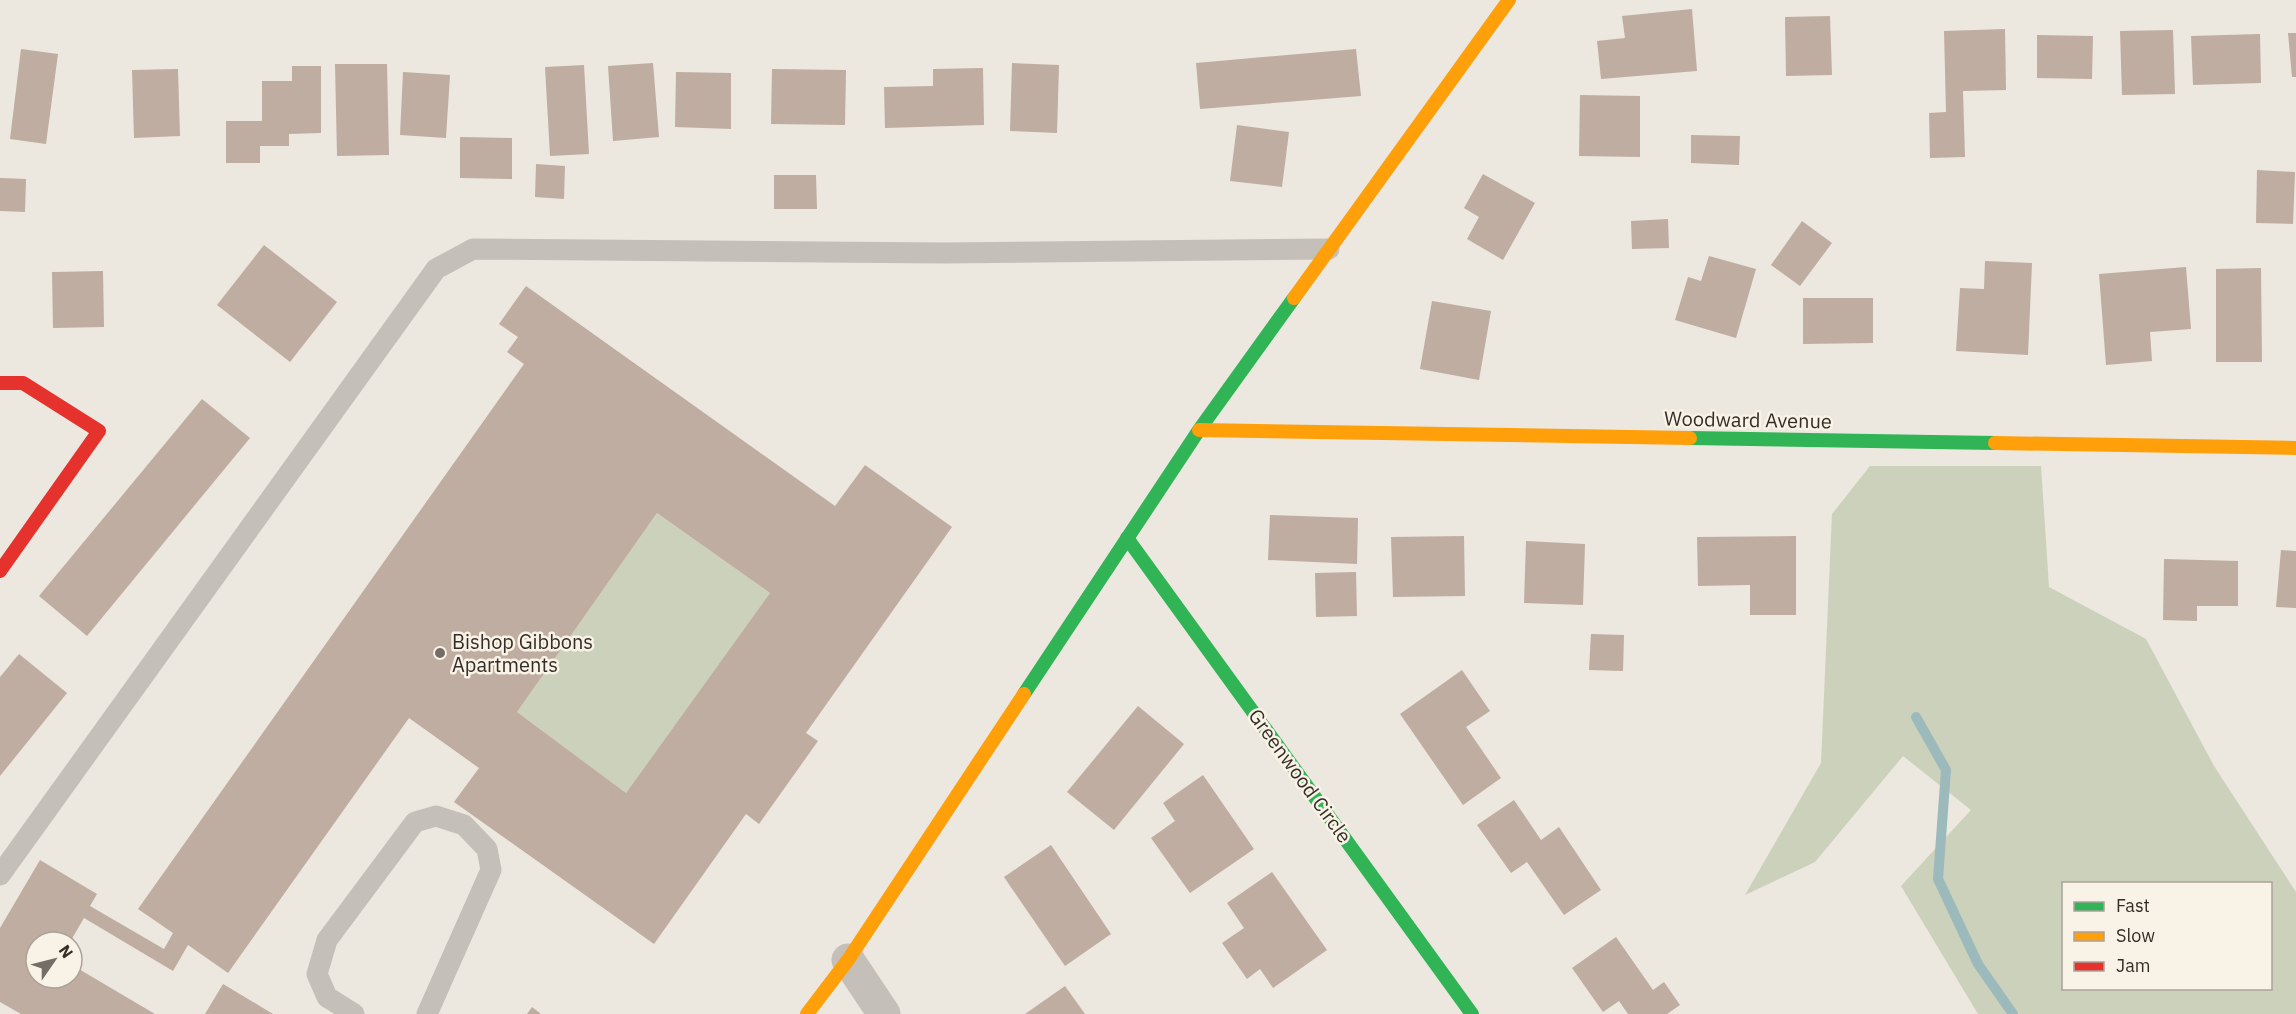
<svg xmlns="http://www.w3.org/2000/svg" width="2296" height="1014" font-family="'IBM Plex Sans',sans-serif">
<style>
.green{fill:#cbd1ba;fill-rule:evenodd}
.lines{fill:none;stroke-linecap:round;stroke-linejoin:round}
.stream{stroke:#9cbabc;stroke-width:10}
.building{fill:#bfada1;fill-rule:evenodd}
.lane{stroke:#c4bfb9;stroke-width:21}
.street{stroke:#c4bfb9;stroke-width:33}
.fast{stroke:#30b455;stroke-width:14}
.slow{stroke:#ff9f0a;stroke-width:14}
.jam{stroke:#e5322d;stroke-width:14}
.poi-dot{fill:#756e67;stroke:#f9f2e6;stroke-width:2}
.labels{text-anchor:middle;stroke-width:5;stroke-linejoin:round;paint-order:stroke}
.street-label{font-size:20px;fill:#352d27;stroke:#f9f2e6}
.poi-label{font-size:20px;fill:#352d27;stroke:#f9f2e6;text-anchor:start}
</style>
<rect width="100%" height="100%" fill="#ece7df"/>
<g class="green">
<path d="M1870 466H2041L2049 587 2146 639 2214 766 2296 892V1014H1978L1901 886 1971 810 1903 756 1815 862 1745 895 1821 763 1832 514ZM2064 884H2270V988H2064Z"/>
<polygon points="657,513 770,593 626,793 517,712"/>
</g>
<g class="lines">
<polyline class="stream" points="1916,717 1946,770 1938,879 1978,964 2013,1014"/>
</g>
<g class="building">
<polygon points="1692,9 1697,71 1601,79 1597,41 1625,38 1622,16"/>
<polygon points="1830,16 1832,75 1786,76 1785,17"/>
<polygon points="2005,29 2006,90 1963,91 1965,157 1930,158 1929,113 1946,112 1944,31"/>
<polygon points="2173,30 2175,94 2122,95 2120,31"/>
<polygon points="2288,33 2296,33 2296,77 2292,77"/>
<polygon points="2260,34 2261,83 2193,85 2191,36"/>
<polygon points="2037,35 2093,36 2092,79 2037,78"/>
<polygon points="21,49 58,54 46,144 10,139"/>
<polygon points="1356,49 1361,96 1200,109 1196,63"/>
<polygon points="653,63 659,137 613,141 608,66"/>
<polygon points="1012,63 1059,65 1057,133 1010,131"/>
<polygon points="335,64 387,64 389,155 337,156"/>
<polygon points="584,65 589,154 550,156 545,67"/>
<polygon points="292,66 321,66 321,133 289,134 289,146 260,146 260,163 226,163 226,121 262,121 262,81 292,81"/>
<polygon points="983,68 984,125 885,128 884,87 933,86 933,69"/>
<polygon points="178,69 180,136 134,138 132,70"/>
<polygon points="772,69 846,70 845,125 771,124"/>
<polygon points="403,72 450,75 446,138 400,135"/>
<polygon points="676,72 731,73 731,129 675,127"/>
<polygon points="1580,95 1640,96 1640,157 1579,156"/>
<polygon points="1237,125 1289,132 1282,187 1230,181"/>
<polygon points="1691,135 1740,136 1739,165 1691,163"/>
<polygon points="460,137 512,138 512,179 460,178"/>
<polygon points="536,164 565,166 564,199 535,197"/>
<polygon points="2257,170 2295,172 2293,224 2256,223"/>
<polygon points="1483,174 1535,203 1503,260 1467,239 1479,217 1464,208"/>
<polygon points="774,175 816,175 817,209 774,209"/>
<polygon points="0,178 26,179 25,212 0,211"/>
<polygon points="1668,219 1669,248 1632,249 1631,221"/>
<polygon points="1802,221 1832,243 1800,286 1771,265"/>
<polygon points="264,245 337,302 290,362 217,305"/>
<polygon points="1709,256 1756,269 1736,338 1675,320 1688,277 1701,281"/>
<polygon points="1985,261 2032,263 2028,355 1956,351 1960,288 1984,289"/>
<polygon points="2186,267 2191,329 2150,332 2152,361 2106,365 2099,274"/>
<polygon points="2261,268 2262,362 2216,362 2216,269"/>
<polygon points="103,271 104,327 53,328 52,272"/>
<path d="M526 286 835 506 865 465 952 527 806 733 818 741 759 824 746 814 654 944 454 802 479 768 409 718 228 973 188 945 173 971 84 918 70 942H36V978H72V965L155 1014H21L0 1002V928L40 860 97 894 90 906 164 949 173 933 138 909 524 364 507 352 518 337 499 324ZM657 513 770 593 626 793 517 712Z"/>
<polygon points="1803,298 1873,298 1873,343 1803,344"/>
<polygon points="1432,301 1491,311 1479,380 1420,369"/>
<polygon points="202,399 250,438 87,636 39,596"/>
<polygon points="1270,515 1358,518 1357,564 1268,560"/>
<polygon points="1464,536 1465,596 1393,597 1391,537"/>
<polygon points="1796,536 1796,615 1750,615 1750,585 1698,586 1697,537"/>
<polygon points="1526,541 1585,544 1583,605 1524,603"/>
<polygon points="2281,550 2296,551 2296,608 2276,607"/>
<polygon points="2164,559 2238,561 2238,606 2197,606 2197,621 2163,620"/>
<polygon points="1356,572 1357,616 1316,617 1315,573"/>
<polygon points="1591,634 1624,635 1623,671 1589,670"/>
<polygon points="19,654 67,693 0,776 0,677"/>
<polygon points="1462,670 1490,711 1466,727 1501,778 1463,805 1400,714"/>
<polygon points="1138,706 1184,744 1114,830 1067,792"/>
<polygon points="1203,775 1254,849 1190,893 1151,838 1175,821 1163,803"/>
<polygon points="1514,800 1541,840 1559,827 1601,890 1564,915 1527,862 1511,873 1477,825"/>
<polygon points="1051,845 1111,934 1065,966 1004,877"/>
<polygon points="1272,872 1327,950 1273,988 1260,969 1247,979 1222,943 1244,928 1227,903"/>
<polygon points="1616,937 1653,990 1664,982 1680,1005 1667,1014 1628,1014 1619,1001 1603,1012 1572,968"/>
<polygon points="223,984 273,1014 205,1014"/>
<polygon points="1065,986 1085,1014 1025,1014"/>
<polygon points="532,1007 541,1014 527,1014"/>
</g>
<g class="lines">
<g class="lane">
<polyline points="0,875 436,269 473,249 943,253 1329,249"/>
<polyline points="354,1014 327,997 317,974 327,940 415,822 436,816 464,825 487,849 491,870 427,1014"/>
</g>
<polyline class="street" points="848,960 884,1014"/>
<g class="fast">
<polyline points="1690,438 1995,443"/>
<polyline points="1127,538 1472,1014"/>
<polyline points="1024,694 1199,430 1294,298"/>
</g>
<g class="slow">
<polyline points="1294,298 1509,0"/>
<polyline points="1199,430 1690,438"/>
<polyline points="1995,443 2296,448"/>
<polyline points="807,1014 848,960 1024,694"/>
</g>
<polyline class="jam" points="0,383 23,383 99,431 0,571"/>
</g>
<circle class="poi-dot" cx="440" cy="653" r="6"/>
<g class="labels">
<g class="street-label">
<text transform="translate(1748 420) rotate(1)" y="7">Woodward Avenue</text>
<text transform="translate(1300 776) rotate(54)" y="7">Greenwood Circle</text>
</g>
<g class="poi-label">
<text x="452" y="649">Bishop Gibbons<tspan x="452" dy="23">Apartments</tspan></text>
</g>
</g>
<rect x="2062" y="882" width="210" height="108" fill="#f9f2e6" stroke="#aba39a" stroke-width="1.5"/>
<rect x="2074" y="902" width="30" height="9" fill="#30b455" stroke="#aba39a" stroke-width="1.5"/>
<text x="2116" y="912" font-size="18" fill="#352d27">Fast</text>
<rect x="2074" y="932" width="30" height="9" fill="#ff9f0a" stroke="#aba39a" stroke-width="1.5"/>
<text x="2116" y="942" font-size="18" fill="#352d27">Slow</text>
<rect x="2074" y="962" width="30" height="9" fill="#e5322d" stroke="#aba39a" stroke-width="1.5"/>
<text x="2116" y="972" font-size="18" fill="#352d27">Jam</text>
<g transform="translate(54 960) rotate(55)"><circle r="28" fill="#f9f2e6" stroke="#aba39a" stroke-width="1.5"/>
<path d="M0-4.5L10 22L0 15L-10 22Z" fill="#756e67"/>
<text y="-9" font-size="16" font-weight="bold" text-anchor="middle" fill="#352d27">N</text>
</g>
</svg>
